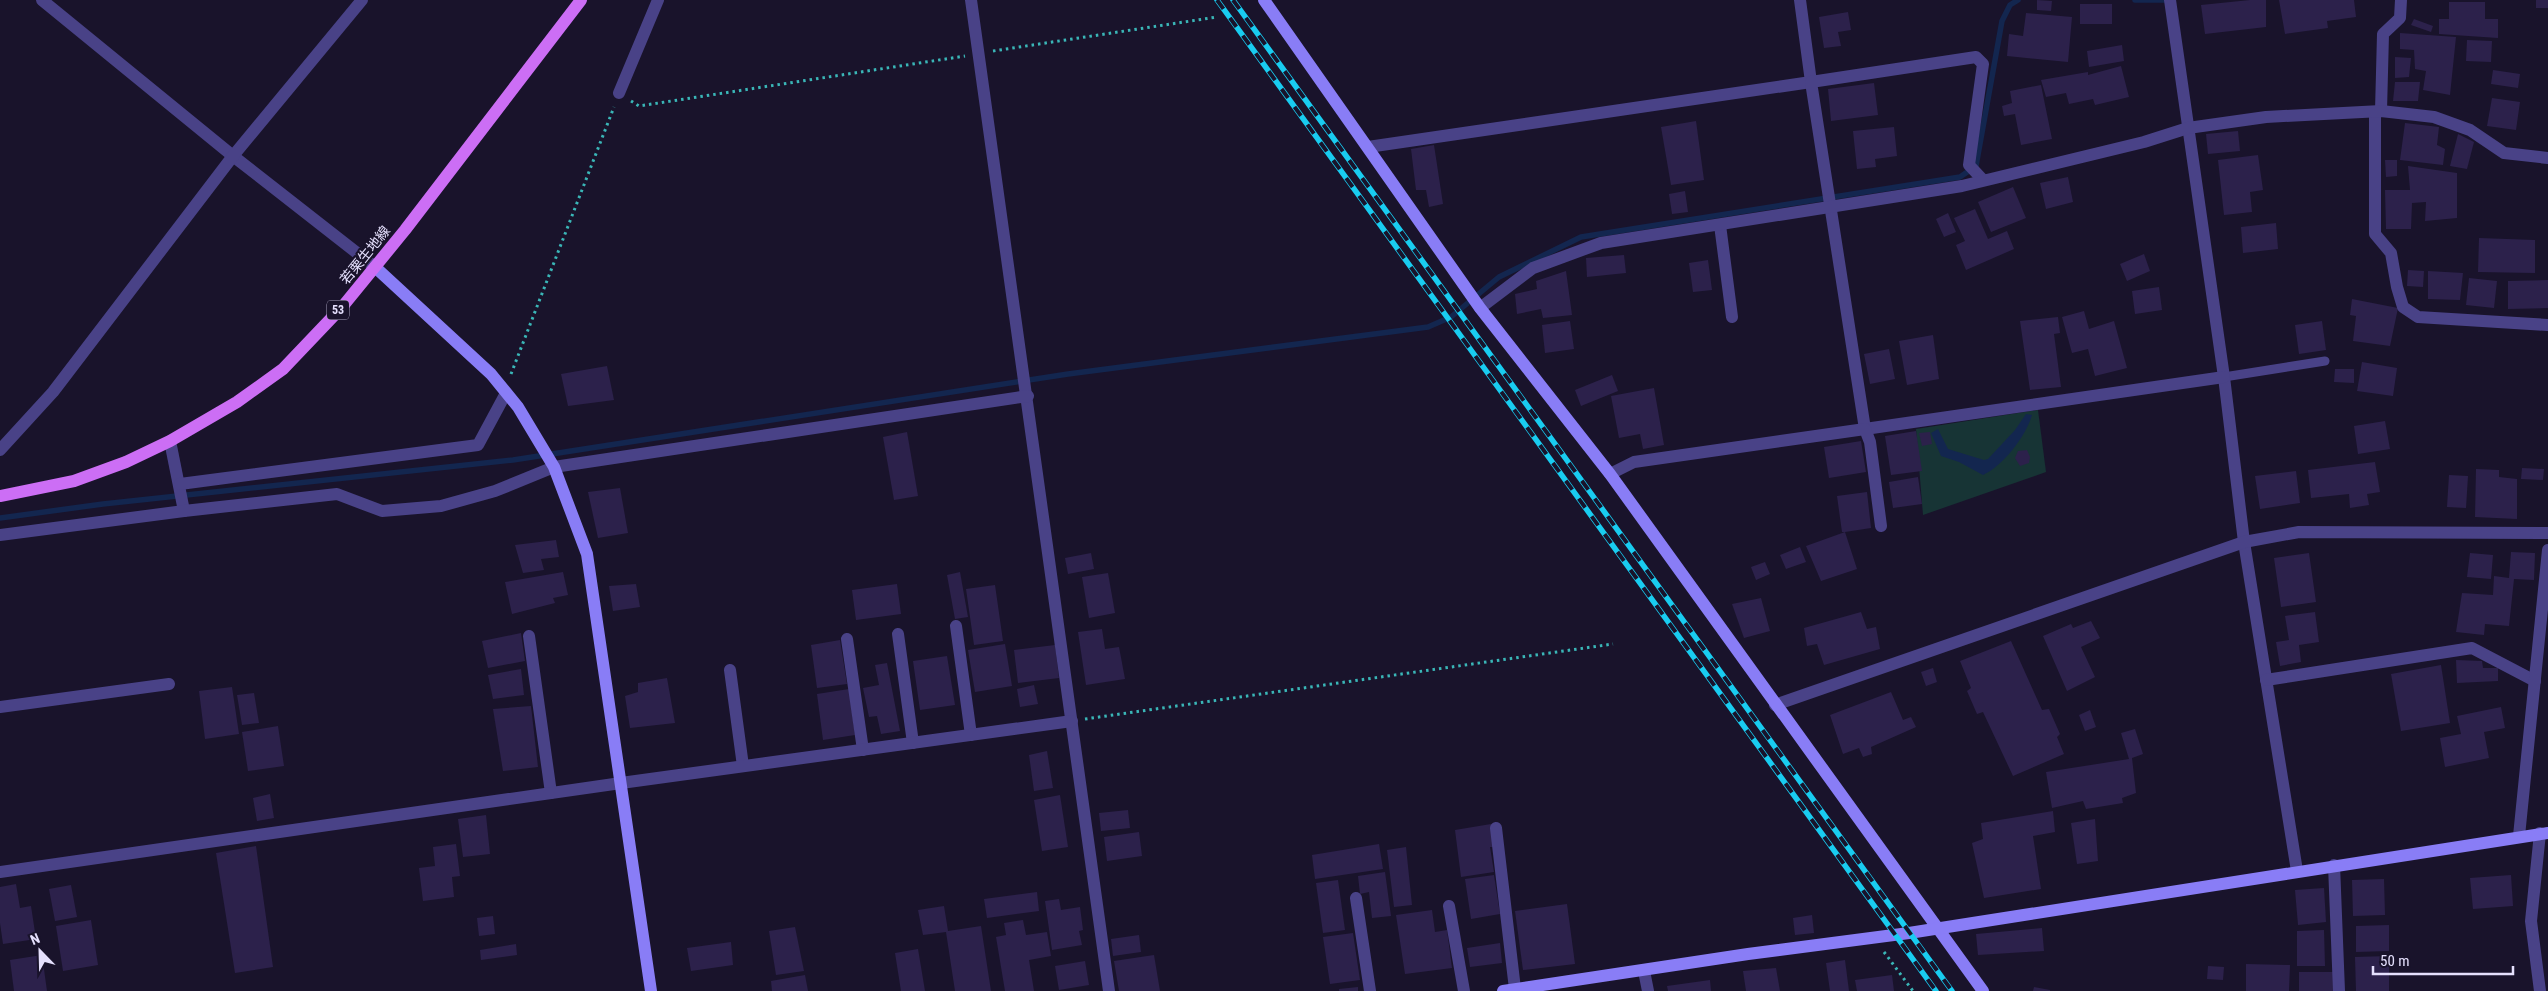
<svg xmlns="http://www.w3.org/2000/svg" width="2548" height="991" font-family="'Roboto Condensed','Noto Sans JP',sans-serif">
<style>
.green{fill:#173435}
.water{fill:#13264f}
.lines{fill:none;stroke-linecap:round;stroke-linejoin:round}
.stream{stroke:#13264f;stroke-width:5.5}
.building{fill:#2c214b}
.path{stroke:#3ab6b7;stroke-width:3;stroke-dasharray:2.5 4;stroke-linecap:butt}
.lane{stroke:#494287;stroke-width:9}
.street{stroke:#494287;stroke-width:12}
.secondary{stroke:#897df6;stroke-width:12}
.primary{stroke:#cc6ef5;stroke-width:12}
.rail-casing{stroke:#19ccf0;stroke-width:5.5}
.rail{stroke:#19132b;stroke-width:4;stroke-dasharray:11;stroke-linecap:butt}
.labels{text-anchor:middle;stroke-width:4.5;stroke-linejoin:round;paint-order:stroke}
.shield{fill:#19132b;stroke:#a8a2be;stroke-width:1}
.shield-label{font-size:12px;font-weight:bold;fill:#e5e0fd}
.street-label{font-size:14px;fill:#e5e0fd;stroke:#19132b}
</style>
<rect width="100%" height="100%" fill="#19132b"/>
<polygon class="green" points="2038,410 2046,472 1923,515 1916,429"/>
<path class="water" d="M2026 414 2032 415C2026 436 2003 466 1983 475L1959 462 1941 456 1931 433 1938 429 1948 449 1984 460 1988 459 2015 430Z"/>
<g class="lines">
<g class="stream">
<polyline points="2135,0 2169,0"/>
<polyline points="0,518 103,504 513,460 1068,374 1428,327 1451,317 1499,277 1581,237 1960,177 1976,166 2002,21 2010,5 2018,0"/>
</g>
</g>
<g class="building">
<polygon points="2037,0 2052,1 2051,11 2037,10"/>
<polygon points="2250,0 2266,0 2266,27 2205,34 2201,5"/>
<polygon points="2279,0 2354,0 2356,17 2327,21 2328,28 2285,34"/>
<rect x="2536" y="0" width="12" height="8"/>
<polygon points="2449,2 2485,2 2485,19 2498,19 2498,38 2439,34 2439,19 2449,19"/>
<rect x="2080" y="4" width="32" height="20"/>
<polygon points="1848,12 1851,30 1838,32 1841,46 1824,48 1819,17"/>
<polygon points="2026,13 2072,17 2068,62 2007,56 2009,34 2023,36"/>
<polygon points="2414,19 2433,26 2431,32 2411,25"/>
<polygon points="2400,33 2456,37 2450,95 2423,90 2426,71 2415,69 2414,50 2400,49"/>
<polygon points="2467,40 2492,41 2491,62 2466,61"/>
<polygon points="2122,45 2124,61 2089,67 2087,51"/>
<polygon points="2395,57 2411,58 2409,77 2395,78"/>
<polygon points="2121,66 2129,97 2095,105 2093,99 2069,104 2066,93 2046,97 2041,80 2088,72 2088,75"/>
<polygon points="2493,70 2520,74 2518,88 2491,84"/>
<polygon points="2395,82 2420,82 2418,101 2393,101"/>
<polygon points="1874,83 1878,115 1831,121 1828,89"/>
<polygon points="2041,85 2052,139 2021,145 2015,114 2004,116 2002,106 2012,103 2010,91"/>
<polygon points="2492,98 2520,102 2516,130 2487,126"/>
<polygon points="1696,121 1704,180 1671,185 1661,127"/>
<polygon points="2405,123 2439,127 2437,145 2445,149 2443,165 2400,160"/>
<polygon points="1894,127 1897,156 1875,159 1876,167 1857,169 1853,131"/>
<polygon points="2238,131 2240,151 2208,154 2206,134"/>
<polygon points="2458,134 2474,142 2467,169 2450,166"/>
<polygon points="1434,145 1443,204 1429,207 1426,190 1416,190 1411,149"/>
<polygon points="2258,155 2263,190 2250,192 2252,212 2224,215 2218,160"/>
<polygon points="2385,160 2397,160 2397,176 2386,177"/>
<polygon points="2408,166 2457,173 2457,218 2425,221 2426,202 2412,203 2411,229 2386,229 2385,190 2410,190"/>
<polygon points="2068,177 2073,202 2046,209 2040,183"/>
<polygon points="2013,187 2026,218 1991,232 1978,202"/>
<polygon points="1685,191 1688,212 1672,214 1669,194"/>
<polygon points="1975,209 1988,239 2007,231 2014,249 1966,270 1956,245 1965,241 1954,218"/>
<polygon points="1948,213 1956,232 1944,237 1936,219"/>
<polygon points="2276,223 2278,249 2243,253 2241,227"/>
<polygon points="2479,238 2535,240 2535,273 2478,272"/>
<polygon points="2144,254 2150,271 2127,281 2120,264"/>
<polygon points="1624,255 1626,273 1587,277 1586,258"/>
<polygon points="1708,260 1712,290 1693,292 1689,263"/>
<polygon points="2408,270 2424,271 2423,287 2407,286"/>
<polygon points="1566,271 1572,315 1543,318 1541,309 1517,314 1515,294 1537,289 1536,281"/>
<polygon points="2428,271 2463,273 2460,300 2428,299"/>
<polygon points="2469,278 2497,281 2494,308 2466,305"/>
<polygon points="2548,280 2548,308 2508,309 2508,281"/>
<polygon points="2159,287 2162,310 2135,314 2132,291"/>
<polygon points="2352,299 2398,308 2390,346 2353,341 2356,316 2350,315"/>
<polygon points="2084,311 2089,329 2114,321 2127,368 2095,376 2088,349 2072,353 2062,317"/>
<polygon points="2058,317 2060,333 2054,334 2061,387 2030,390 2020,321"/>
<polygon points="1570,321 1574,349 1545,353 1542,325"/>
<polygon points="2322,321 2326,350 2299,354 2295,325"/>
<polygon points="1933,335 1939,379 1907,385 1899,341"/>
<polygon points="1889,349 1895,379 1870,384 1864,354"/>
<polygon points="2362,362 2397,368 2393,396 2357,391"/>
<polygon points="607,366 614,400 568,406 561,374"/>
<polygon points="2335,369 2354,369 2354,383 2334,382"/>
<polygon points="1612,375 1618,391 1581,406 1575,390"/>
<polygon points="1654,388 1664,445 1643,449 1640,434 1619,438 1611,396"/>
<polygon points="2385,421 2390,449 2358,454 2354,426"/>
<polygon points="1916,431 1922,471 1891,475 1885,436"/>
<polygon points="907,432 918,496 894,500 883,437"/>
<polygon points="1930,432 1932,444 1922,446 1919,433"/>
<polygon points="1861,441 1866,472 1829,478 1824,447"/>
<polygon points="2027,450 2030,457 2029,463 2020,466 2015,458 2018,451"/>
<polygon points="2375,462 2380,492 2367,494 2369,505 2350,508 2349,494 2311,498 2308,470"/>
<polygon points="2522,468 2544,469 2543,480 2521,479"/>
<polygon points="2476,469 2499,470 2499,477 2517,479 2517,519 2475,517"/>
<polygon points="2296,471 2300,503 2260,509 2255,476"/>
<polygon points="2449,475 2468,476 2466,508 2447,507"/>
<polygon points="1918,477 1922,504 1893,508 1889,482"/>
<polygon points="620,488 628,533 598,538 588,492"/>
<polygon points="1867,492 1871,528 1845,532 1857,569 1821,581 1806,546 1845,532 1842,532 1837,496"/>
<polygon points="556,540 559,557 541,559 544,570 523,573 515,545"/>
<polygon points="1800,547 1806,562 1786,569 1780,555"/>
<polygon points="2511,552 2535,553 2534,580 2514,579 2509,626 2485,624 2484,635 2456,632 2462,593 2493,595 2494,576 2509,578"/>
<polygon points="1091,553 1094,569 1068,574 1065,558"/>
<polygon points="2309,553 2316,602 2281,607 2274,558"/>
<polygon points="2470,553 2493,555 2491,579 2467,577"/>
<polygon points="1765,562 1770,574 1756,580 1751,567"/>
<polygon points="563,572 568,595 553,598 555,603 512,614 505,582"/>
<polygon points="960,572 968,617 955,619 947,575"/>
<polygon points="1108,573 1115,613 1089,618 1082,577"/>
<polygon points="636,584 640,607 613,611 609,586"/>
<polygon points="897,584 901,614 856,620 852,590"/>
<polygon points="995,585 1003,641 974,645 966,589"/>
<polygon points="1761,598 1770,631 1744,638 1732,604"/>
<polygon points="1861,612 1867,629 1876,627 1880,649 1824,665 1817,644 1807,646 1804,628"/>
<polygon points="2315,612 2319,642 2299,645 2301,662 2280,666 2276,642 2289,640 2285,616"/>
<polygon points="2091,621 2100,638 2081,647 2095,677 2067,691 2043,636 2071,624 2073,628"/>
<polygon points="1102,629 1105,649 1119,647 1125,679 1086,685 1078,632"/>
<polygon points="521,633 525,661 488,668 482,641"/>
<polygon points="840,640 847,684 817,688 811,645"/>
<polygon points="2011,641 2042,710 2049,709 2060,734 2057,737 2064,754 2013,776 1983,712 1977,714 1967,691 1971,688 1960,661"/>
<polygon points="1005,644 1012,686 975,692 968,650"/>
<polygon points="1055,645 1059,678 1018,683 1014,650"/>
<polygon points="947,656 955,705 920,710 913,661"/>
<polygon points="2456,660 2482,661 2483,668 2498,668 2498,681 2457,683"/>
<polygon points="887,663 900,731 881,734 877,716 869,717 863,688 879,685 875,665"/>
<polygon points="2441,665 2450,723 2401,731 2391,674"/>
<polygon points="1933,668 1937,682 1926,686 1921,672"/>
<polygon points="521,669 524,695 493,699 488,675"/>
<polygon points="667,678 675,723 630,728 625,696 638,692 638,683"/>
<polygon points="1034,685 1038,704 1020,707 1017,689"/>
<polygon points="232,687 239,734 205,739 199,691"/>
<polygon points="849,689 855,735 823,740 817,694"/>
<polygon points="1891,692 1903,720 1911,717 1916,727 1871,747 1872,754 1863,757 1859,748 1843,754 1830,715"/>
<polygon points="254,693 259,723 242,725 237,695"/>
<polygon points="531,706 538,767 503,771 493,709"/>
<polygon points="2501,707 2505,728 2484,732 2489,758 2445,767 2440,738 2461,734 2457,716"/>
<polygon points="2090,710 2096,727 2085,731 2079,715"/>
<polygon points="278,726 284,766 248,771 242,732"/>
<polygon points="2135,729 2143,754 2132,758 2136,793 2122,798 2123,803 2086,809 2083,801 2052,808 2046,772 2129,759 2121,733"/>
<polygon points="1047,751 1053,788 1034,791 1029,755"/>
<polygon points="270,794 274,818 257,821 253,798"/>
<polygon points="1060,795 1068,847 1042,851 1034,800"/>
<polygon points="1128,810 1130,828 1101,831 1099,813"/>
<polygon points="2053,811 2055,832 2033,836 2041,889 1984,898 1972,843 1983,839 1981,823"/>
<polygon points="486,815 490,854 463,857 458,819"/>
<polygon points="2095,819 2098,861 2077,864 2071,823"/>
<polygon points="1491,824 1494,847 1490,847 1494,872 1461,877 1455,830"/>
<polygon points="1139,832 1142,856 1107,861 1104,837"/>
<polygon points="456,844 460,876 452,877 454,897 423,901 419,868 435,866 433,847"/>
<polygon points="1379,844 1383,869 1315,879 1312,855"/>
<polygon points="256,846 273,967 235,973 216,853"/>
<polygon points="1406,847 1412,905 1394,907 1387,850"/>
<polygon points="1385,872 1391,916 1372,918 1369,892 1360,894 1358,876"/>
<polygon points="1494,875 1500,914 1471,919 1465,879"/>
<polygon points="2511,875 2513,906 2473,909 2470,878"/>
<polygon points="2384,879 2385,915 2353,916 2352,880"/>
<polygon points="1338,880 1345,930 1323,933 1316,883"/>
<polygon points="16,884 20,908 31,906 36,939 3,944 0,923 0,887"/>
<polygon points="71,885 77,917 55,921 49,889"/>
<polygon points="2324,888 2326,922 2298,925 2295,890"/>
<polygon points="1037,892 1039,911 987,918 984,899"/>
<polygon points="1059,899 1061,910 1080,907 1083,930 1079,931 1082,945 1052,950 1045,901"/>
<polygon points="1567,904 1575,964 1523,970 1515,911"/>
<polygon points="944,906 948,931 981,926 991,991 955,991 946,932 923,935 918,910"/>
<polygon points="1432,910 1435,932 1447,930 1452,968 1405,974 1396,915"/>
<polygon points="1812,915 1814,933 1795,935 1793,918"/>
<polygon points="493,916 495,934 479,936 477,918"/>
<polygon points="91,920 98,965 63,971 56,926"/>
<polygon points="1023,920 1026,935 1047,932 1051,956 1029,960 1034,991 1005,991 996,937 1006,935 1004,923"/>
<polygon points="2389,925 2389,951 2356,952 2356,926"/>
<polygon points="795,927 804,971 776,975 769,931"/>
<polygon points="2042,928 2044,951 1978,955 1976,934"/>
<polygon points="2324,930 2325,966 2297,966 2297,931"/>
<polygon points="1353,933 1360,980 1330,984 1323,937"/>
<polygon points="1139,935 1141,952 1113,956 1111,939"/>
<polygon points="731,942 733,965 691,971 687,948"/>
<polygon points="1500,943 1502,963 1470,967 1467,948"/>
<polygon points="516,944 517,955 481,960 480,950"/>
<polygon points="918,949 925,991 901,991 895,953"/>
<polygon points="42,955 47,991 14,991 10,960"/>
<polygon points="1154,955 1160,991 1119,991 1114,961"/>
<polygon points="2389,956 2389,991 2356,991 2355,957"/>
<polygon points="1845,960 1849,991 1830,991 1826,963"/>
<polygon points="1085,961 1089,985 1059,990 1055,966"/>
<polygon points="2246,964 2290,965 2289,991 2246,991"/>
<polygon points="2208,966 2224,967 2223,980 2207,979"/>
<polygon points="1776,968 1780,991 1746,991 1743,971"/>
<rect x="2299" y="972" width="35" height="19"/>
<polygon points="805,975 808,991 772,991 771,981"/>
<polygon points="1892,975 1894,991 1857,991 1855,980"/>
<polygon points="1710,980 1711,991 1668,991 1667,986"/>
<polygon points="1358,987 1358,991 1339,991 1339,989"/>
<polygon points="2034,987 2050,990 2050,991 2033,991"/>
</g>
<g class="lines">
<g class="path">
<polyline points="993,51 1217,17"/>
<polyline points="631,101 639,106 965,56"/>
<polyline points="511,374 614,107"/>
<polyline points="1085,719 1613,644"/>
<polyline points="1884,952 1913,991"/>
</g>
<polyline class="lane" points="2224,377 2325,361"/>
<g class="street">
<polyline points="42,0 233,156 375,267"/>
<polyline points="971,0 1109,991"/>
<polyline points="2170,0 2224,377 2244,542 2297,871"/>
<polyline points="619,93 658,0"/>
<polyline points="2381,111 2383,34 2400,18 2401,0"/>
<polyline points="2375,113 2375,234 2391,253 2397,287 2403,307 2418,317 2548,325"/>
<polyline points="1368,147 1811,82 1800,0"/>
<polyline points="1983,180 1969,165 1983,64 1976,57 1811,82 1865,429 2224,377"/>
<polyline points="1720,225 1732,317"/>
<polyline points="1480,308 1533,268 1601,243 1962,186 2144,142 2188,128 2266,117 2381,111 2434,117 2470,130 2504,153 2548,158"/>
<polyline points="170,441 184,511"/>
<polyline points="0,450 53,392 233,156 362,0"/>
<polyline points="1610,474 1634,462 1865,429 1870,442 1881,526"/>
<polyline points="180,484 478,445 506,393"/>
<polyline points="0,535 184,511 337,494 382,511 441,506 495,491 554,467 1028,396"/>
<polyline points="956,626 971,735"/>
<polyline points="898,634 913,743"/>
<polyline points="529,636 551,793"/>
<polyline points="847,639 863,750"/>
<polyline points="730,670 743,766"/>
<polyline points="2266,680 2472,648 2535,681"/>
<polyline points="1775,705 2244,542 2299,532 2548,533"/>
<polyline points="0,707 169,684"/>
<polyline points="1496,828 1515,989"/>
<polyline points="2540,833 2531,921 2540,991"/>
<polyline points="2519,836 2548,550"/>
<polyline points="2334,865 2339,991"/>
<polyline points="0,872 621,783 1072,721"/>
<polyline points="1356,898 1370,991"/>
<polyline points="1449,906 1464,991"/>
<polyline points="1644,971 1648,991"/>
</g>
<g class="secondary">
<polyline points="1264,0 1480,308 1610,474 1983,991"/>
<polyline points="375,267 491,374 518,407 554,467 587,554 651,991"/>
<polyline points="1503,991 1748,954 1909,933 2548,833"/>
</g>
<polyline class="primary" points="0,496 74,481 126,462 170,441 237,402 283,369 343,306 405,230 581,0"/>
<defs>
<g id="rail">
<polyline points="1217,0 1936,991"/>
<polyline points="1233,0 1952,991"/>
</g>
</defs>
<use href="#rail" class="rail-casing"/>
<use href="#rail" class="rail"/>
</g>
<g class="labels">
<rect class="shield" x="327" y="300.5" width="22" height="19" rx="4"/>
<g class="shield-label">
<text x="338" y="314">53</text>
</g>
<g class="street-label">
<text transform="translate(365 255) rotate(-51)" y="5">若栗生地線</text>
</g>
</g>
<g transform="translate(40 951) rotate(337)" stroke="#19132b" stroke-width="4" paint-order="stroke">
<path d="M0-4L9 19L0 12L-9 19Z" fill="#e5e0fd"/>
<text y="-8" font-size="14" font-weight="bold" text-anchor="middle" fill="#e5e0fd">N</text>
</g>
<path d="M2373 966v8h140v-8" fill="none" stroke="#e5e0fd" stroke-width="2.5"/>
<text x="2380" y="966" font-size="15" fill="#e5e0fd" stroke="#19132b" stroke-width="4" paint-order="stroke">50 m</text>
</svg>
